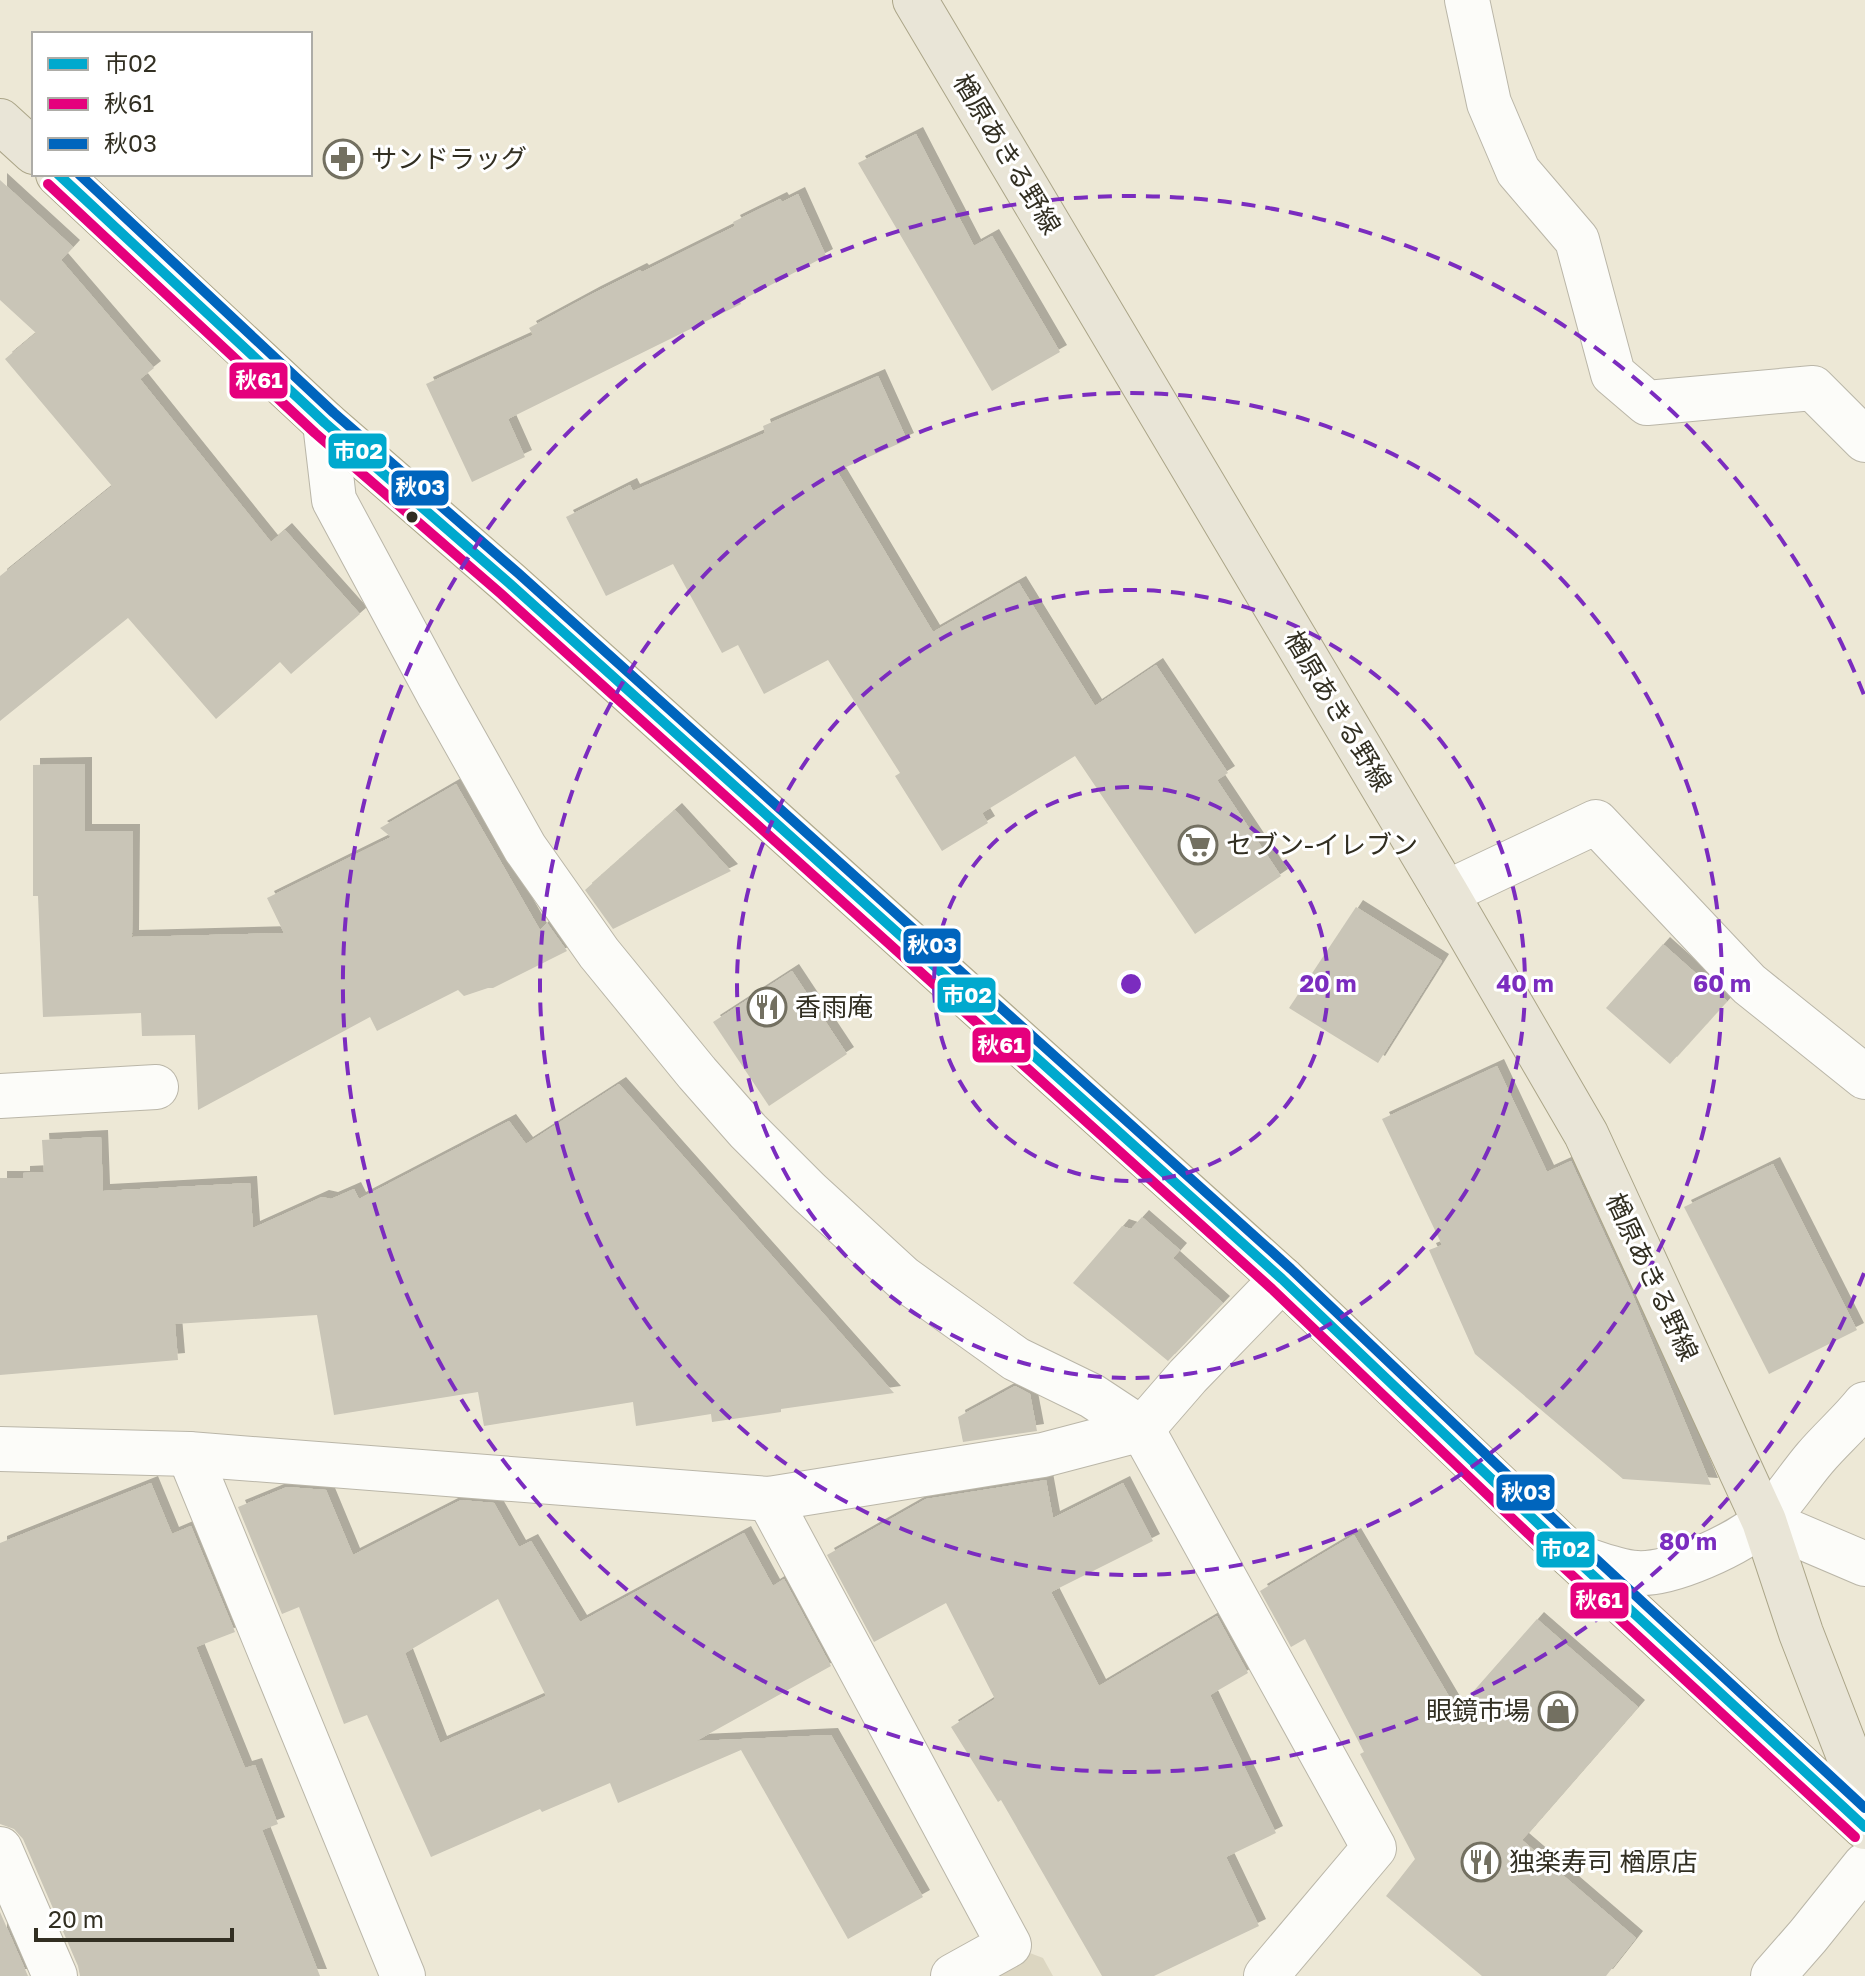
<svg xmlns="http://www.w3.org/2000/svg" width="1865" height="1976" font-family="'Golos Text','Noto Sans JP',sans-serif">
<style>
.green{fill:#dcd6c1}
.building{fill:#c9c5b7;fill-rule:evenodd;filter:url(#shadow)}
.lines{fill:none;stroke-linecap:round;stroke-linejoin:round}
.minor-casing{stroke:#bab6a8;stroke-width:46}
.major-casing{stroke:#aba588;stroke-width:46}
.minor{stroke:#fcfcf9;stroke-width:44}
.major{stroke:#e9e5d7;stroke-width:44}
.bus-1-casing{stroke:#fff;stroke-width:16}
.bus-2-casing{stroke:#fff;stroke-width:16}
.bus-3-casing{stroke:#fff;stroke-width:16}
.bus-1{stroke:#00a9ce;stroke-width:10}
.bus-2{stroke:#e5007d;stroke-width:10}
.bus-3{stroke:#0065bd;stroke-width:10}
.ring{fill:none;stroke:#7b2cbf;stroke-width:4;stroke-dasharray:14 10}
.bus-dot{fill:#322f22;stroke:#fff;stroke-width:3}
.labels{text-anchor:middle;stroke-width:6;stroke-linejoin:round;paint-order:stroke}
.street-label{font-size:26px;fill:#322f22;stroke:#fff}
.poi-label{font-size:26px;fill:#322f22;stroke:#fff;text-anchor:start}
.centre{fill:#7b2cbf;stroke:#fff;stroke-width:4}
.ring-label{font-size:24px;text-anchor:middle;font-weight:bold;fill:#7b2cbf;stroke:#fff;stroke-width:6;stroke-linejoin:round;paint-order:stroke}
.line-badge{stroke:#fff;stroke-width:3}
.badge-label{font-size:22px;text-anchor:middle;font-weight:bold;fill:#fff}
</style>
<defs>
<filter id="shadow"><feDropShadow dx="7" dy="-7" stdDeviation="0" flood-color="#0004"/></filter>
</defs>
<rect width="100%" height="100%" fill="#ede8d6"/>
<polygon class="green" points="1009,1945 1043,1958 1053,1976 953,1976"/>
<g class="building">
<polygon points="916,134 974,246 992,236 1060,352 992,391 858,163"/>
<polygon points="0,180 73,247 61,260 154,368 140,379 271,542 285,530 360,614 291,674 280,662 216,719 128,618 0,721 0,576 112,486 5,359 36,333 0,300"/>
<polygon points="798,194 826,256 740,301 741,304 508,419 525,457 472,482 426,384 533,335 529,328 594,293 640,270 642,272 735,226 733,222 780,199 782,202"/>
<polygon points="878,376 907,440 837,471 933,632 1019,583 1095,706 1156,665 1228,773 1217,780 1281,876 1195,934 1075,756 982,813 988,823 942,851 895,776 900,773 828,660 764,694 738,645 722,653 673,564 606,596 566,517 630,485 633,491 765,433 763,426"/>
<polygon points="85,764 85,831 133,831 132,937 284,933 267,898 391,837 380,828 456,784 540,930 547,923 567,951 493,988 488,988 464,996 458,990 377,1031 370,1017 198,1110 195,1035 142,1036 141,1013 43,1017 38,896 33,896 33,765"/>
<polygon points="675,810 731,871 613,929 585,890"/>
<polygon points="1356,907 1442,961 1378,1063 1289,1008"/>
<polygon points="1663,944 1727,1001 1670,1064 1606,1008"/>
<polygon points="792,971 847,1054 769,1106 713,1022"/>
<polygon points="1497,1066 1547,1172 1571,1161 1634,1298 1711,1485 1623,1479 1475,1354 1429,1250 1442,1245 1382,1119"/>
<polygon points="619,1084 894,1393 781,1409 781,1412 712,1422 711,1414 636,1426 633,1402 484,1426 478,1392 334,1415 317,1315 175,1324 178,1360 0,1375 0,1178 23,1178 23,1173 44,1172 42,1140 101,1137 103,1191 250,1183 253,1228 322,1197 331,1199 354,1189 359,1199 509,1121 526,1144"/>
<polygon points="1773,1164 1857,1330 1769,1374 1684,1207"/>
<polygon points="1142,1217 1180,1250 1173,1258 1223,1303 1168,1361 1073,1283 1122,1226 1131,1229"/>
<polygon points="1015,1386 1030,1394 1037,1431 963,1442 958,1417"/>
<polygon points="1046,1480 1053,1518 1123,1483 1153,1541 1051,1592 1099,1686 1217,1616 1248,1673 1210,1695 1276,1833 1226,1857 1259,1926 1154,1976 1102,1976 1001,1800 998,1802 951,1727 995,1699 946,1603 874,1642 827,1555 926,1499"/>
<polygon points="151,1483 172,1534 191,1526 235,1632 196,1647 245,1768 255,1765 278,1824 262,1830 320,1976 80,1976 78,1966 23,1839 14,1829 0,1824 0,1543"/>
<path d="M287 1487 326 1490 353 1555 461 1500 494 1503 519 1547 531 1541 580 1622 744 1533 773 1586 784 1579 831 1666 696 1741 831 1735 923 1897 848 1939 741 1750 618 1803 610 1783 542 1812 540 1809 431 1857 367 1715 344 1724 299 1607 282 1614 238 1507ZM498 1599 546 1696 440 1743 405 1653Z"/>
<polygon points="1354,1535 1457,1710 1537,1619 1638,1707 1522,1840 1636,1938 1606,1976 1482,1976 1386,1896 1415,1859 1360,1754 1364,1752 1305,1639 1291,1647 1260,1591"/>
<polygon points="0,1912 28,1976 0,1976"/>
</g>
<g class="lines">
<defs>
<g id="minor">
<polyline points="1467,0 1489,103 1518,171 1577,240 1613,374 1647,403 1813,388 1865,440"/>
<polyline points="325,423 334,500 439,695 525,848 599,953 697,1073 748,1131 809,1192 903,1278 1016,1359 1092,1396 1142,1429 1374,1848 1266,1976"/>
<polyline points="1446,893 1596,822 1749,984 1865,1077"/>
<polyline points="0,1096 156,1087"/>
<polyline points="0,1449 189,1454 769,1499 1043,1455 1142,1429 1188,1376 1282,1279"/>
<polyline points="189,1454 403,1976"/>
<polyline points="769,1499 1009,1945 953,1976"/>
<polyline points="1764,1521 1865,1564"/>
<path d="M1571 1555C1592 1561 1614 1571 1636 1573 1670 1576 1740 1544 1765 1520 1783 1502 1798 1478 1815 1458 1831 1439 1850 1423 1865 1404"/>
<polyline points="0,1849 55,1976"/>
<polyline points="1773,1976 1808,1936 1865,1865"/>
</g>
<g id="major">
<polyline points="915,0 1446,893 1586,1134 1764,1521 1801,1633 1865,1798"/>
<polyline points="0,121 34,152"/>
<polyline points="58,174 325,423 509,583 1282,1279 1571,1555 1865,1827"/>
</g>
</defs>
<use href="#minor" class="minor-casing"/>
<use href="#major" class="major-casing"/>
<use href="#minor" class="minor"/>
<use href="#major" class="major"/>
<defs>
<polyline id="bus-1" points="58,174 325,423 509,583 1282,1279 1571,1555 1865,1827"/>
<polyline id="bus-2" points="48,184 315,433 500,593 1272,1289 1561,1565 1855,1837"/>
<polyline id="bus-3" points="79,174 334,413 518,573 1291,1269 1581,1545 1865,1808"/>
</defs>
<use href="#bus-1" class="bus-1-casing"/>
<use href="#bus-2" class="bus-2-casing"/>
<use href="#bus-3" class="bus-3-casing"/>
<use href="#bus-1" class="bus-1"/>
<use href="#bus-2" class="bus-2"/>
<use href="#bus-3" class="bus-3"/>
</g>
<g class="ring">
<circle cx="1131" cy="984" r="197"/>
<circle cx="1131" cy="984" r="394"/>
<circle cx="1131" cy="984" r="591"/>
<path d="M1864 1273A788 788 0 1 1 1864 695"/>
</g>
<defs>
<symbol id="pharmacy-ring" viewBox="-11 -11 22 22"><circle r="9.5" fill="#fff" stroke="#737061" stroke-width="1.5"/><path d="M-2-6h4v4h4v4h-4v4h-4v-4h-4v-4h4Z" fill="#737061"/></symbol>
<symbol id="supermarket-ring" viewBox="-11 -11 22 22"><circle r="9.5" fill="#fff" stroke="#737061" stroke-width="1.5"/><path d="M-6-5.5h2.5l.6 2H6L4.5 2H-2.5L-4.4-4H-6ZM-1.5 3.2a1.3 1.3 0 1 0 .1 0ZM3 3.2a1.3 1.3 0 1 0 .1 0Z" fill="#737061"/></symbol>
<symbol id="restaurant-ring" viewBox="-11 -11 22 22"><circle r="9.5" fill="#fff" stroke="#737061" stroke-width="1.5"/><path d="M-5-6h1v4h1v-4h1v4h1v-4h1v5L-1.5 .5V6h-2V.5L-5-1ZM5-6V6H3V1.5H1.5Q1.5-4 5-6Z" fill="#737061"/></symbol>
<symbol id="shop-ring" viewBox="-11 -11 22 22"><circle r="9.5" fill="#fff" stroke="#737061" stroke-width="1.5"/><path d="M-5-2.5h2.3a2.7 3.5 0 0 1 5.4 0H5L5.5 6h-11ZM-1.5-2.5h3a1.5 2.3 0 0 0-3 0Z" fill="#737061"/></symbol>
</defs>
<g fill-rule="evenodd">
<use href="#pharmacy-ring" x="321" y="137" width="44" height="44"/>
<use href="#supermarket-ring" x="1176" y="823" width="44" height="44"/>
<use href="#restaurant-ring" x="745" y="985" width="44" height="44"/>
<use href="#shop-ring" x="1536" y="1689" width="44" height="44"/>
<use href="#restaurant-ring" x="1459" y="1840" width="44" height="44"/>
</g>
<circle class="bus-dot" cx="412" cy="517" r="7"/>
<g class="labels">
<g class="street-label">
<text transform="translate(1007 154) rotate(59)" y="9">楢原あきる野線</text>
<text transform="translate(1338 711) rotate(59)" y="9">楢原あきる野線</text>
<text transform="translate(1652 1277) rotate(65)" y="9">楢原あきる野線</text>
</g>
<g class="poi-label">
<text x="371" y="168">サンドラッグ</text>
<text x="1226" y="854">セブン-イレブン</text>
<text x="795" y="1016">香雨庵</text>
<text x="1530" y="1720" text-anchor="end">眼鏡市場</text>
<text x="1509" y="1871">独楽寿司 楢原店</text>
</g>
</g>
<circle cx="1131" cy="984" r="12" class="centre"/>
<g class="ring-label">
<text x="1328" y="992">20 m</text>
<text x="1525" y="992">40 m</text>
<text x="1722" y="992">60 m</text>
<text x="1688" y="1550">80 m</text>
</g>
<g class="line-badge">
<rect x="228" y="361" width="61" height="39" rx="8" fill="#e5007d"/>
<rect x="327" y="432" width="61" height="38" rx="8" fill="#00a9ce"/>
<rect x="390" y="469" width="60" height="38" rx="8" fill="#0065bd"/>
<rect x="902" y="927" width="60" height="38" rx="8" fill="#0065bd"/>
<rect x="936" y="976" width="61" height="38" rx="8" fill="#00a9ce"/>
<rect x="971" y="1026" width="61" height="38" rx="8" fill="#e5007d"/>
<rect x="1495" y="1473" width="61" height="39" rx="8" fill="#0065bd"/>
<rect x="1535" y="1530" width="61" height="39" rx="8" fill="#00a9ce"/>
<rect x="1569" y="1581" width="61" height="39" rx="8" fill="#e5007d"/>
</g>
<g class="badge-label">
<text x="259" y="388">秋61</text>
<text x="358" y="459">市02</text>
<text x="420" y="495">秋03</text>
<text x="932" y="953">秋03</text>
<text x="967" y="1003">市02</text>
<text x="1001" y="1053">秋61</text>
<text x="1526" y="1500">秋03</text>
<text x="1565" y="1557">市02</text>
<text x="1599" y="1608">秋61</text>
</g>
<rect x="32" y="32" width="280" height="144" fill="#ffffff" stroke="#adaca7" stroke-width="2"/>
<rect x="48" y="58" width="40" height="12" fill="#00a9ce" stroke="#adaca7" stroke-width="2"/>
<text x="104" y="72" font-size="24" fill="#322f22">市02</text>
<rect x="48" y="98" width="40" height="12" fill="#e5007d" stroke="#adaca7" stroke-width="2"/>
<text x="104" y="112" font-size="24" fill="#322f22">秋61</text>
<rect x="48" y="138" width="40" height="12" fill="#0065bd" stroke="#adaca7" stroke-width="2"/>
<text x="104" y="152" font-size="24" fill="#322f22">秋03</text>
<path d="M36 1928v12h196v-12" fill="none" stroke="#322f22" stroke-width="4"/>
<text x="48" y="1928" font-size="24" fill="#322f22" stroke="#ffffff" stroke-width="6" paint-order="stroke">20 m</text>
</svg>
